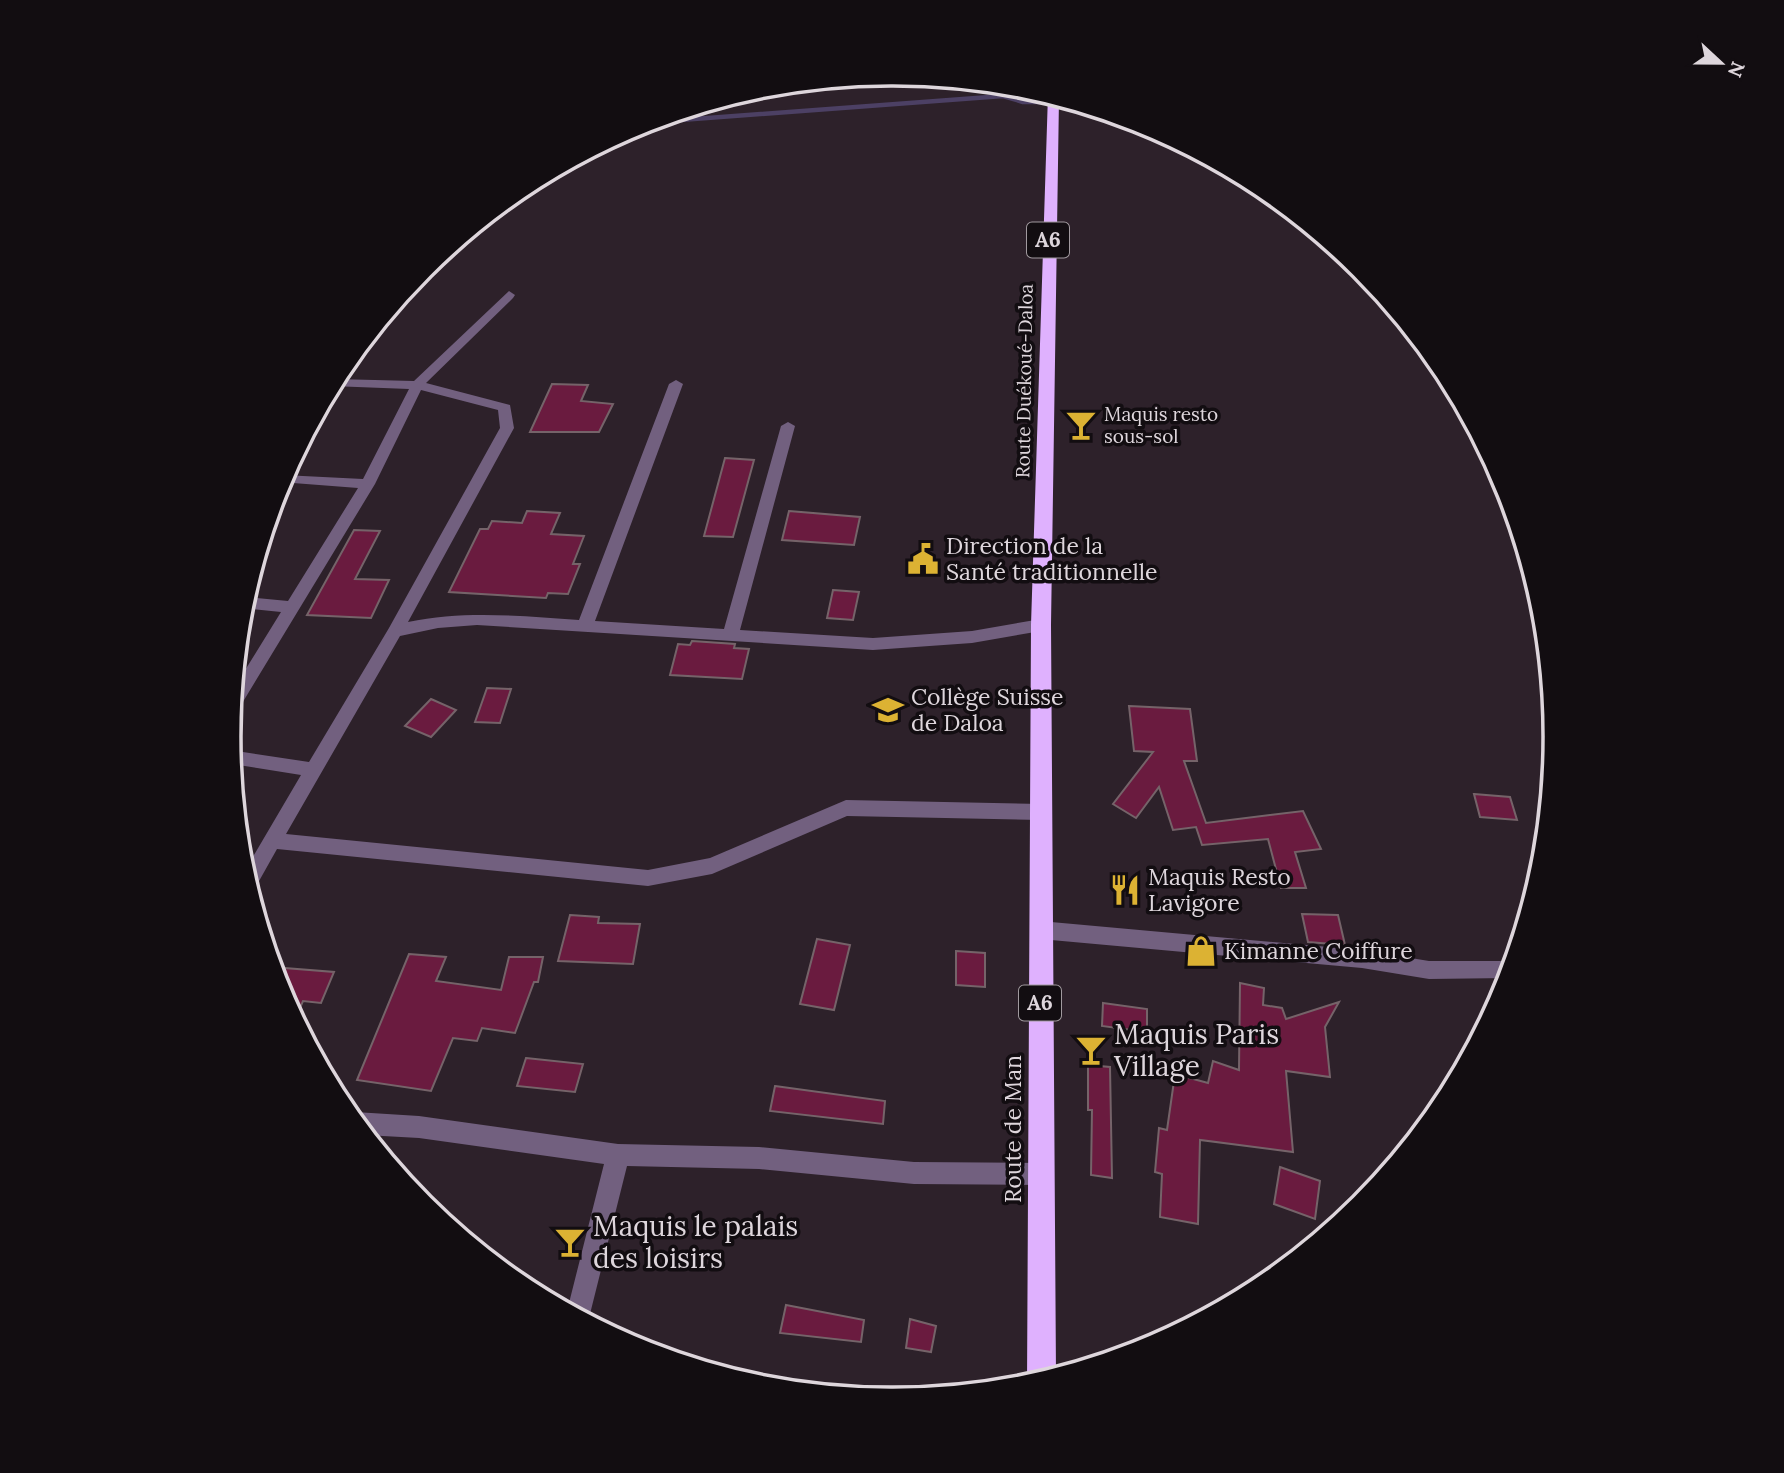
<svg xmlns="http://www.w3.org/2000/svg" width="1784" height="1473" font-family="Lora,serif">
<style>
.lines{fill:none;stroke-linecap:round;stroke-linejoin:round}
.stream{stroke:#4c4064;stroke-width:4.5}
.building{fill:#6a1b3f;stroke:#756369;stroke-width:2}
.minor{fill:#72607f;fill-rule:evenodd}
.highway{fill:#dfb1fe;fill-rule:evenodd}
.labels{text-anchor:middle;stroke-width:7;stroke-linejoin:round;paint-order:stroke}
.far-street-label{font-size:19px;fill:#ded6dc;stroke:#120d11}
.far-poi-label{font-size:19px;fill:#ded6dc;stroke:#120d11;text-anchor:start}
.shield{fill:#120d11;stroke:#a19a9f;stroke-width:2}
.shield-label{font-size:21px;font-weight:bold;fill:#ded6dc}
.poi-label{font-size:23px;fill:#ded6dc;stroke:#120d11;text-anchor:start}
.street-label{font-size:23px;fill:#ded6dc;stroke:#120d11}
.near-poi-label{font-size:28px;fill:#ded6dc;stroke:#120d11;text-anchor:start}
.rim{fill:none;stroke:#ded6dc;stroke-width:3.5}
</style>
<rect width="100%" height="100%" fill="#2d212a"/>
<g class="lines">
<polyline class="stream" points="641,123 1003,96 1023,102 1075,102"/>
</g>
<g class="building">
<polygon points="552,384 588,385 581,401 613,404 599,432 530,432"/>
<polygon points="725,458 754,460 733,537 704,536"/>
<polygon points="527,511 560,513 551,534 584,536 573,564 580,564 568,594 548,593 546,598 449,592 480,529 488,529 492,521 522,523"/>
<polygon points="789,511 860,517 854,545 782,540"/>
<polygon points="354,530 380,531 355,579 389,580 371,618 307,615"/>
<polygon points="833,590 859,592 853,620 827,618"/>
<polygon points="692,641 735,644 734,648 749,649 742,679 670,675 678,644 690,645"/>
<polygon points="487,688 511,689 500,723 475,722"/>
<polygon points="431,699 456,710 431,737 405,726"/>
<polygon points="1129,706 1190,709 1197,761 1184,761 1206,823 1303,811 1321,849 1295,852 1306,888 1281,888 1268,839 1202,845 1196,827 1173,830 1159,787 1136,818 1113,804 1153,752 1134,751"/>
<polygon points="1474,794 1510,797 1517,820 1480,817"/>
<polygon points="1302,914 1338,915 1345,945 1308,942"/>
<polygon points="570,915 599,917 598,923 640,924 633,964 558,961"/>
<polygon points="817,939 850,945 834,1010 800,1004"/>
<polygon points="956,951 985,953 985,987 956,985"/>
<polygon points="409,954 446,957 436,981 501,990 509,957 543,957 538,982 534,982 515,1033 482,1028 477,1041 453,1038 431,1091 357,1080"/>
<polygon points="272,967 334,972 321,1003 303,1001 295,1019 279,990"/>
<polygon points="1240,983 1264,988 1263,1005 1282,1008 1286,1019 1339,1002 1325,1027 1330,1077 1286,1071 1293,1152 1200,1140 1198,1224 1160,1217 1162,1174 1155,1172 1159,1128 1167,1130 1175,1074 1208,1083 1213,1061 1239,1070"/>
<polygon points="1103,1003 1147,1009 1147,1032 1102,1026"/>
<polygon points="526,1058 583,1064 575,1092 517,1086"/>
<polygon points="1088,1065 1110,1067 1112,1178 1091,1175 1092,1110 1088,1110"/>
<polygon points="775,1086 885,1101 883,1124 770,1111"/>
<polygon points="1280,1167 1320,1181 1315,1219 1274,1204"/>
<polygon points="786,1305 864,1320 861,1342 780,1333"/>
<polygon points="910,1319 936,1326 931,1352 906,1348"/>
</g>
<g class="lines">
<g class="minor">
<path d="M509 291 515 295 513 298 426 383 510 405 514 428 408 622C465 610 521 616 579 620L669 384 676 380 683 384 595 621 724 629 781 426 788 422 795 426 740 630 873 638 972 631 1041 619 1049 625 1041 631 972 643 873 650 477 625 438 628 400 636 286 834 648 870 710 858 846 800 1041 804 1048 807 1050 812 1048 817 1041 820 847 816 712 874 648 886 277 849 254 890 250 891 244 872 301 775 232 764 230 750 309 762 389 628 500 428 498 410 421 390 375 484 238 710 232 712 234 688 281 612 242 608 245 597 288 601 358 488 280 482 283 475 363 479 409 389 331 386 335 379 414 381Z"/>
<polygon points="1040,921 1362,950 1429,961 1513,961 1508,978 1429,979 1362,968 1040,939 1033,936 1030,930 1033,924"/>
<polygon points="355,1112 419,1116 618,1144 759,1147 914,1162 1041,1163 1049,1166 1052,1174 1049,1182 1041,1185 914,1184 759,1169 627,1166 588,1322 567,1311 604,1164 419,1138 365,1135 349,1114"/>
</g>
<polygon class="highway" points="1048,94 1059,98 1051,625 1056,1376 1027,1385 1031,625"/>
</g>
<defs>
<symbol id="bar-bare" viewBox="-9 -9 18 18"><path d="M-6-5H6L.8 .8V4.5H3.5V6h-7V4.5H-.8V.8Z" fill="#dcb233" stroke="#120d11" stroke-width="2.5" paint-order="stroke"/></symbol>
<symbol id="civic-bare" viewBox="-9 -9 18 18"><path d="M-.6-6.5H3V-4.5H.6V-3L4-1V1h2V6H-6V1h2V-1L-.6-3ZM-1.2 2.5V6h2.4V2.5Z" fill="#dcb233" stroke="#120d11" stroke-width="2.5" paint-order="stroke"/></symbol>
<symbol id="school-bare" viewBox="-9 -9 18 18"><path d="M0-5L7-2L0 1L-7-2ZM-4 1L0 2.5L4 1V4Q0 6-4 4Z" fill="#dcb233" stroke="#120d11" stroke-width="2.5" paint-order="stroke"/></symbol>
<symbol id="restaurant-bare" viewBox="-9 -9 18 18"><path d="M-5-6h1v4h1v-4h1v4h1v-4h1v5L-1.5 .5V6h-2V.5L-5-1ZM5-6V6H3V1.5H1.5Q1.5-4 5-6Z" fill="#dcb233" stroke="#120d11" stroke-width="2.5" paint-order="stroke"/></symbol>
<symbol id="shop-bare" viewBox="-9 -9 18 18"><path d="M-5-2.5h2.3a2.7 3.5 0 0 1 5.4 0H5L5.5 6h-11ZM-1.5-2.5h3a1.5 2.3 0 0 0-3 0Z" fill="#dcb233" stroke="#120d11" stroke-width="2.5" paint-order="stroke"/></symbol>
</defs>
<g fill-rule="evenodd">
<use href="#bar-bare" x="1059" y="403" width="44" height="44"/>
<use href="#civic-bare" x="901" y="537" width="44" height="44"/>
<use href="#school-bare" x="866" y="688" width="44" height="44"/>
<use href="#restaurant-bare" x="1103" y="868" width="44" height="44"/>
<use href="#shop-bare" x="1179" y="929" width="44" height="44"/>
<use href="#bar-bare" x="1069" y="1028" width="44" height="44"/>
<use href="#bar-bare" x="548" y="1220" width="44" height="44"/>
</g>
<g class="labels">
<g class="far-street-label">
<text transform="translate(1024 381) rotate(-89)" y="7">Route Duékoué-Daloa</text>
</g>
<g class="far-poi-label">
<text x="1104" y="421">Maquis resto<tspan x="1104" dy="22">sous-sol</tspan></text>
</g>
<g class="shield">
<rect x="1027" y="222.5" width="42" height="35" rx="5"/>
<rect x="1019" y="985.5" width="42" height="35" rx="5"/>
</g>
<g class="shield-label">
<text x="1048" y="247">A6</text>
<text x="1040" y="1010">A6</text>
</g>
<g class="poi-label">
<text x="946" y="554">Direction de la<tspan x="946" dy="26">Santé traditionnelle</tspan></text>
<text x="911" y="705">Collège Suisse<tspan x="911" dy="26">de Daloa</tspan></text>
<text x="1148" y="885">Maquis Resto<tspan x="1148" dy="26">Lavigore</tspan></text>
<text x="1224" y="959">Kimanne Coiffure</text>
</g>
<g class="street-label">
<text transform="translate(1013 1129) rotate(-90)" y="8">Route de Man</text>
</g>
<g class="near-poi-label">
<text x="1114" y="1044">Maquis Paris<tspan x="1114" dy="32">Village</tspan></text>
<text x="593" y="1236">Maquis le palais<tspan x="593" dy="32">des loisirs</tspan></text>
</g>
</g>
<path d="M0 0H1784V1473H0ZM891 86H893A650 650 0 0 1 1543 736V737A650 650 0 0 1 893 1387H891A650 650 0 0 1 241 737V736A650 650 0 0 1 891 86Z" fill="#120d11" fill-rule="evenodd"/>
<path class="rim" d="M891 86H893A650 650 0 0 1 1543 736V737A650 650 0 0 1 893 1387H891A650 650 0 0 1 241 737V736A650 650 0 0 1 891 86Z"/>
<g transform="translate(1721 63) rotate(112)" stroke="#120d11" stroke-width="5" paint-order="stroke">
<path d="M0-5L12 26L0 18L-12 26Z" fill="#ded6dc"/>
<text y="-10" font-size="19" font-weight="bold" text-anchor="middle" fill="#ded6dc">N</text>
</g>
</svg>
